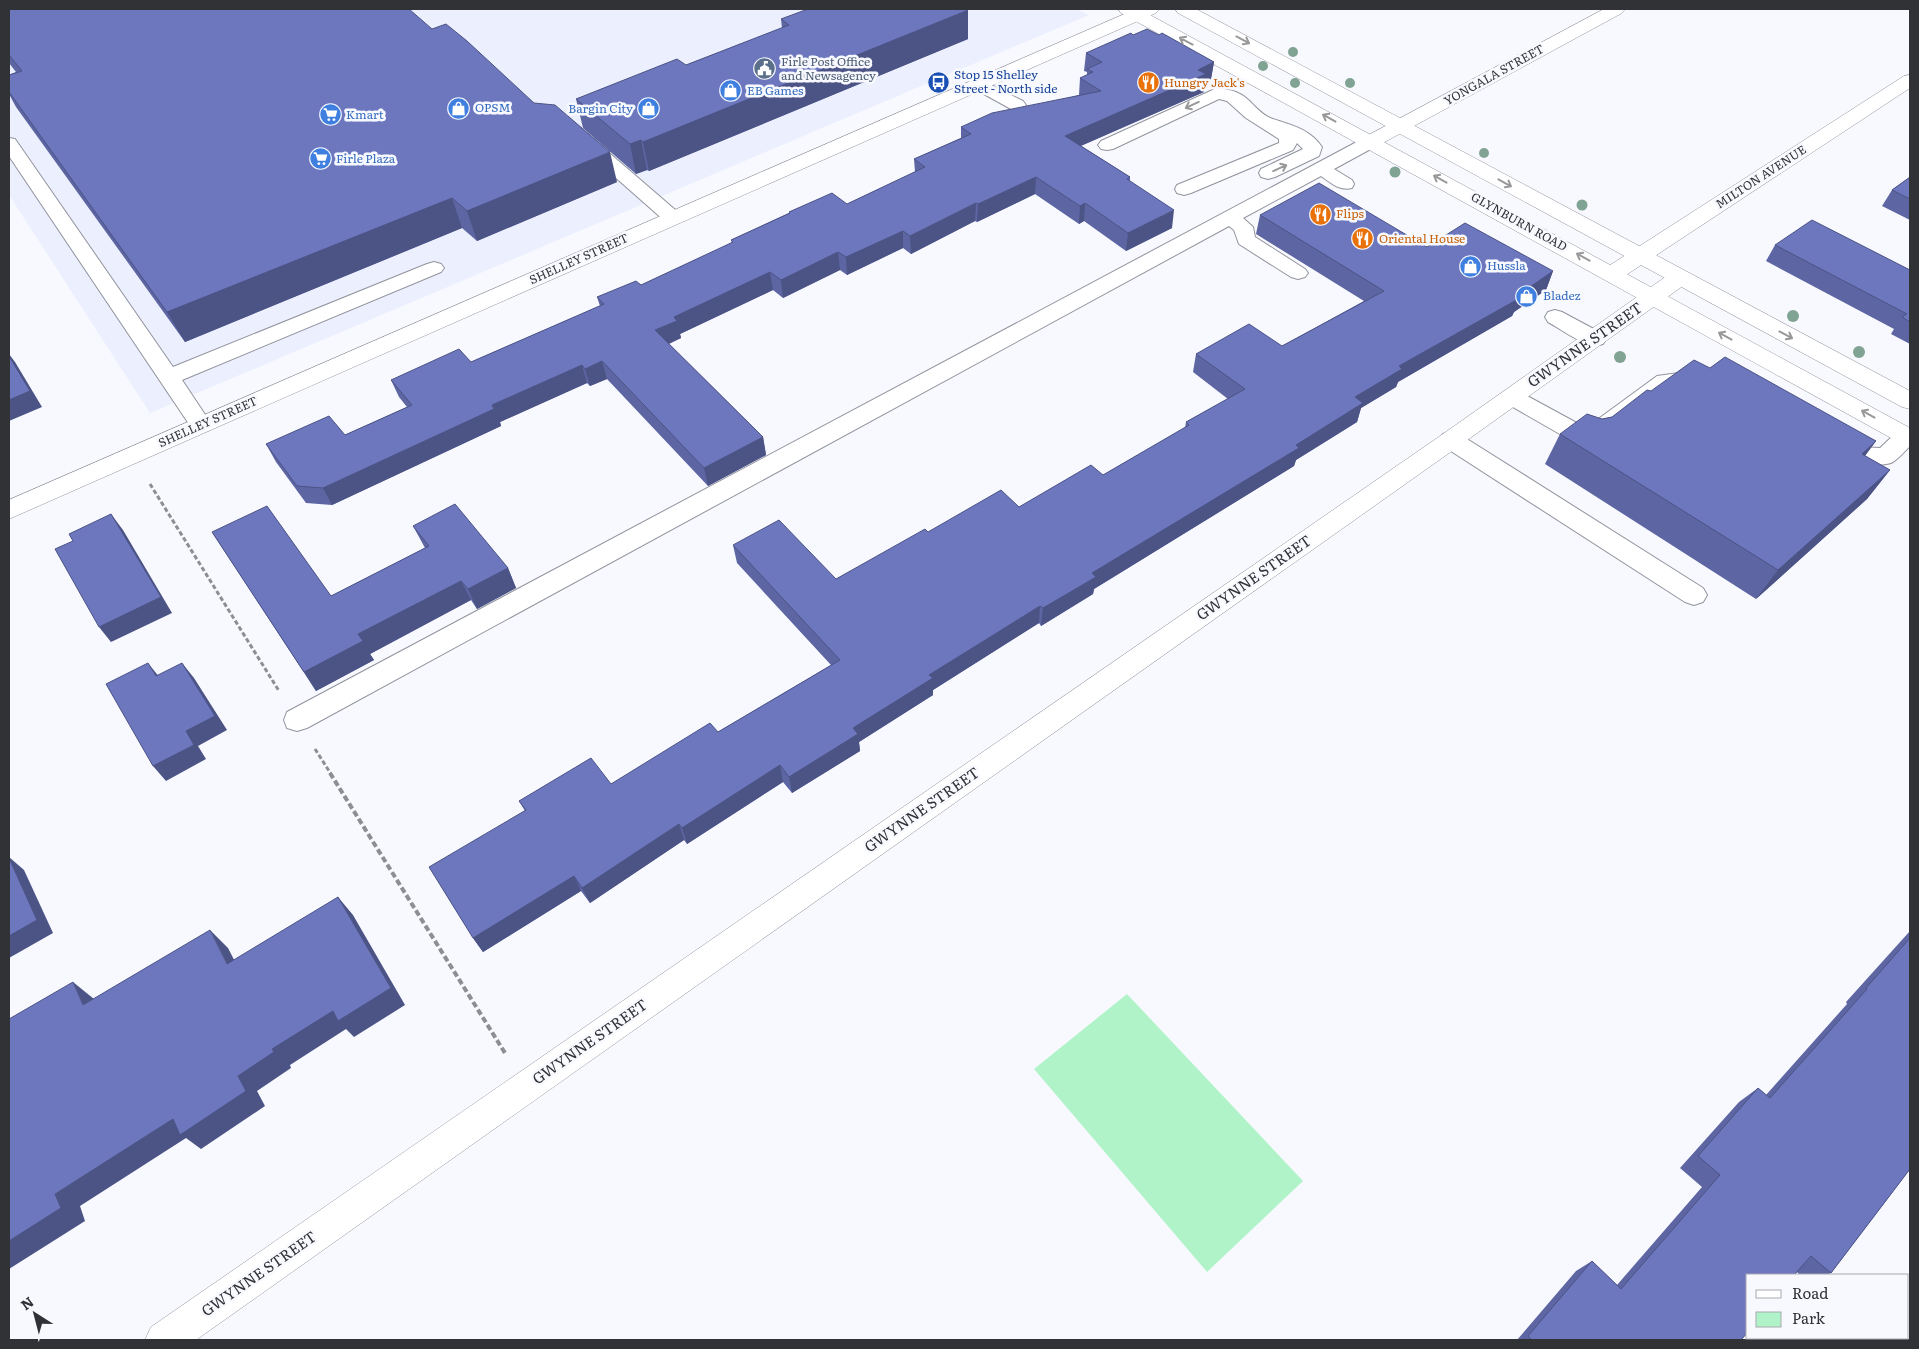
<svg xmlns="http://www.w3.org/2000/svg" width="1919" height="1349" font-family="Literata,serif">
<style>
.built{fill:#eceffd}
.green{fill:#b1f3c8}
.lines{fill:none;stroke-linecap:round;stroke-linejoin:round}
.lane-casing{stroke:#91939d;stroke-width:2}
.street-casing{stroke:#91939d;stroke-width:1}
.secondary-casing{stroke:#91939d;stroke-width:1}
.path-far1{stroke:#8d8e93;stroke-width:3;stroke-dasharray:4.5 2.5;stroke-linecap:butt}
.path{stroke:#8d8e93;stroke-width:4;stroke-dasharray:6 3;stroke-linecap:butt}
.lane{fill:#fff;fill-rule:evenodd}
.street{fill:#fff;fill-rule:evenodd}
.secondary{fill:#fff;fill-rule:evenodd}
.tree{fill:#81a393}
.wall{fill:#5d66a3}
.shaded-wall{fill:#4c5385}
.building{fill:#6c77be;stroke:#4c5385}
.oneway{stroke:#98989a}
.labels{text-anchor:middle;stroke-width:5;stroke-linejoin:round;paint-order:stroke}
.far-service-label{font-size:12px;fill:#4e5e75;stroke:#f8f9ff;text-anchor:start}
.far-transit-label{font-size:12px;fill:#164399;stroke:#f8f9ff;text-anchor:start}
.far-street-label{font-size:12px;fill:#313236;stroke:#f8f9ff}
.far-food-label{font-size:12px;fill:#c56008;stroke:#f8f9ff;text-anchor:start}
.far-shop-label{font-size:12px;fill:#366cbe;stroke:#f8f9ff;text-anchor:start}
.street-label{font-size:15px;fill:#313236;stroke:#f8f9ff}
</style>
<rect width="100%" height="100%" fill="#f8f9ff"/>
<polygon class="built" points="39,9 1077,9 1089,15 150,413 9,195 9,18"/>
<polygon class="green" points="1127,994 1303,1181 1207,1272 1034,1069"/>
<g class="lines">
<defs>
<g id="lane">
<polygon points="979,79 1023,101 1026,105 1023,109 1017,110 1011,109 973,88 970,84 973,80"/>
<path d="M1217 88C1224 89 1233 90 1240 94 1252 100 1259 115 1273 119 1291 125 1310 129 1322 147L1319 156 1275 177 1268 179 1261 177 1259 173 1261 169 1303 149 1297 143 1293 150 1191 193 1184 195 1177 193 1175 189 1177 185 1279 143V139L1246 118 1227 101 1219 99 1113 149 1107 150 1101 149 1098 145 1101 141Z"/>
<path d="M1372 136 1378 137 1381 141 1378 145 1334 169 1352 180 1354 184 1352 188C1339 191 1331 183 1321 176L1243 218 1253 227 1255 237 1305 269 1308 273 1305 277 1298 279 1291 277 1239 244 1234 230 1229 226 307 728 297 731 287 728 284 720 287 712 1366 137Z"/>
<polygon points="9,138 15,139 173,367 427,264 434,262 441,264 444,268 441,272 182,380 212,425 209,430 201,433 193,430 9,156"/>
<polygon points="587,138 593,139 680,214 683,218 680,222 673,224 666,222 581,147 578,143 581,139"/>
<path d="M1555 310 1562 312 1603 334 1606 339 1603 344C1585 349 1563 330 1548 322L1545 317 1548 312Z"/>
<polygon points="1686,372 1694,374 1697,379 1694,384 1671,388 1595,445 1587,447 1579,445 1504,402 1501,397 1504,392 1512,390 1520,392 1586,428 1657,376"/>
<path d="M1907 428 1910 429V446C1905 451 1899 458 1893 462 1877 470 1830 459 1821 444L1824 438 1832 436 1860 447 1880 448 1899 430Z"/>
<polygon points="1451,432 1459,434 1703,588 1707,595 1703,602 1694,605 1685,602 1443,446 1440,440 1443,434"/>
</g>
<g id="street">
<polygon points="1136,9 1159,9 1156,13 9,519 9,500"/>
<polygon points="1604,9 1625,9 1622,13 1379,145 1372,147 1365,145 1362,141 1365,137"/>
<polygon points="1910,75 1910,88 1620,279 1612,281 1604,279 1601,274 1604,269 1904,76"/>
<polygon points="1679,271 1687,273 1690,278 1687,283 1459,446 196,1340 145,1340 151,1327 1443,434 1671,273"/>
</g>
<g id="secondary">
<polygon points="1118,9 1139,9 1910,428 1910,446 1902,444 1121,13"/>
<polygon points="1175,9 1196,9 1910,391 1910,409 1902,407 1178,13"/>
</g>
</defs>
<use href="#lane" class="lane-casing"/>
<use href="#street" class="street-casing"/>
<use href="#secondary" class="secondary-casing"/>
<g class="path-far1">
<polyline points="150,484 279,691"/>
<polyline points="315,749 331,774"/>
</g>
<polyline class="path" points="330,773 505,1053"/>
<use href="#lane" class="lane"/>
<use href="#street" class="street"/>
<use href="#secondary" class="secondary"/>
</g>
<g class="tree">
<circle cx="1293" cy="52" r="5"/>
<circle cx="1263" cy="66" r="5"/>
<circle cx="1295" cy="83" r="5"/>
<circle cx="1350" cy="83" r="5"/>
<circle cx="1484" cy="153" r="5"/>
<circle cx="1395" cy="172" r="5.5"/>
<circle cx="1582" cy="205" r="5.5"/>
<circle cx="1793" cy="316" r="6"/>
<circle cx="1859" cy="352" r="6"/>
<circle cx="1620" cy="357" r="6"/>
</g>
<g class="wall">
<polygon points="9,9 432,29 617,182 477,241 462,228 185,342 16,107 9,94 9,75 16,72 9,63"/>
<polygon points="781,19 968,39 649,171 647,170 636,174 583,128 576,99 686,65 782,28"/>
<polygon points="1133,35 1159,35 1214,62 1211,79 1205,82 1204,92 1081,146 1130,177 1130,181 1172,228 1126,251 1084,221 1079,224 1035,194 977,222 975,221 911,254 903,248 847,275 840,270 783,298 773,290 680,334 681,338 669,344 763,437 766,455 708,486 607,379 590,386 587,383 500,422 501,426 332,505 306,503 276,462 266,444 345,435 407,407 399,397 391,380 471,362 600,306 597,297 641,285 732,243 731,240 789,213 789,212 847,204 915,172 914,159 961,138 961,127 1079,95 1080,78 1087,75 1087,72 1084,71 1086,53"/>
<polygon points="1910,177 1910,220 1882,206 1892,190"/>
<polygon points="1260,215 1427,247 1553,271 1546,290 1514,312 1512,316 1398,382 1396,387 1361,408 1357,422 1296,460 1294,466 1094,589 1093,594 1041,626 1039,623 933,690 933,695 859,742 860,751 792,793 783,782 687,844 684,840 590,903 581,891 483,952 473,938 525,811 519,801 611,784 718,732 831,665 737,563 733,545 836,579 928,532 1019,507 1103,475 1185,428 1186,422 1228,399 1193,372 1196,354 1282,346 1364,301 1256,234"/>
<polygon points="1775,245 1910,270 1910,344 1891,334 1894,329 1766,261"/>
<polygon points="1710,368 1876,441 1865,456 1890,470 1867,499 1756,599 1545,464 1560,434 1602,419 1612,417 1651,391"/>
<polygon points="413,526 508,568 516,588 477,609 471,600 370,654 374,660 316,691 212,532 331,596 425,548"/>
<polygon points="1910,931 1910,1169 1831,1273 1826,1275 1800,1275 1797,1272 1741,1340 1517,1340 1576,1271 1592,1261 1617,1285 1702,1187 1680,1168 1739,1102 1758,1088 1766,1095 1847,1004 1846,1002"/>
</g>
<g class="shaded-wall">
<polygon points="968,10 968,39 649,171 643,142"/>
<polygon points="1214,62 1211,79 1205,82 1204,92 1064,153 1065,136"/>
<polygon points="641,140 647,170 636,174 630,144"/>
<polygon points="610,152 617,182 477,241 467,211"/>
<polygon points="1036,177 1035,194 977,222 978,204"/>
<polygon points="452,198 462,228 185,342 167,312"/>
<polygon points="976,203 975,221 911,254 910,236"/>
<polygon points="1085,203 1084,221 1079,224 1080,206"/>
<polygon points="1174,210 1172,228 1126,251 1128,233"/>
<polygon points="903,231 903,248 847,275 846,257"/>
<polygon points="838,252 840,270 783,298 781,280"/>
<polygon points="1553,271 1546,290 1514,312 1512,316 1398,382 1396,387 1361,408 1357,422 1296,460 1294,466 1094,589 1093,594 1041,626 1043,608 1092,573 1296,445 1355,397 1399,366 1517,296"/>
<polygon points="770,272 773,290 680,334 681,338 659,348 655,330 674,317"/>
<polygon points="9,354 15,362 42,407 9,421"/>
<polygon points="602,361 607,379 590,386 585,369"/>
<polygon points="582,365 587,383 500,422 501,426 332,505 323,488 492,405"/>
<polygon points="763,437 766,455 708,486 704,468"/>
<polygon points="1876,441 1854,470 1862,454"/>
<polygon points="1890,470 1867,499 1756,599 1778,570"/>
<polygon points="111,514 123,530 172,613 111,642 99,627"/>
<polygon points="508,568 516,588 477,609 468,589"/>
<polygon points="461,581 471,600 370,654 374,660 316,691 304,672 358,634"/>
<polygon points="1040,606 1039,623 933,690 933,695 859,742 860,751 792,793 789,777 853,728 929,675"/>
<polygon points="148,663 160,678 156,676"/>
<polygon points="182,663 194,678 227,730 198,746 206,759 166,781 153,766 186,731"/>
<polygon points="780,765 783,782 687,844 682,828"/>
<polygon points="679,824 684,840 590,903 582,888"/>
<polygon points="9,857 24,870 53,933 9,958"/>
<polygon points="574,876 581,891 483,952 473,938"/>
<polygon points="338,897 353,915 405,1005 354,1037 346,1029 290,1065 291,1068 257,1091 265,1106 201,1149 186,1138 80,1206 85,1221 9,1269 9,1241 55,1194 238,1076 272,1049"/>
<polygon points="210,930 228,948 245,981 227,964"/>
<polygon points="73,982 94,999 83,1005"/>
</g>
<g class="building">
<polygon points="9,9 409,9 432,29 446,24 467,41 534,103 555,105 610,152 467,211 452,198 167,312 9,92 9,75 22,71 9,55"/>
<polygon points="808,9 965,9 968,10 643,142 641,140 630,144 576,99 677,59 686,65 789,25 781,19"/>
<polygon points="1147,29 1159,35 1162,33 1214,62 1198,70 1206,74 1065,136 1130,177 1127,179 1174,210 1128,233 1085,203 1080,206 1036,177 978,204 976,203 910,236 903,231 846,257 838,252 781,280 770,272 674,317 677,321 655,330 763,437 704,468 602,361 585,369 582,365 492,405 494,409 323,488 297,486 266,444 329,416 345,435 412,405 391,380 459,349 471,362 604,304 597,297 636,281 641,285 733,242 731,240 790,213 789,212 832,193 847,204 925,167 914,159 971,134 961,127 992,113 1101,91 1080,78 1093,72 1087,69 1102,62 1086,53 1131,33 1133,35"/>
<polygon points="1910,177 1910,199 1892,190"/>
<polygon points="1319,183 1427,247 1465,223 1553,271 1517,296 1520,298 1399,366 1402,369 1355,397 1363,403 1296,445 1299,448 1092,573 1096,577 1043,608 1040,606 929,675 933,678 853,728 858,734 789,777 780,765 682,828 679,824 582,888 574,876 473,938 429,867 526,810 519,801 591,758 611,784 710,723 718,732 840,660 733,545 779,520 836,579 925,529 928,532 1001,490 1019,507 1091,465 1103,475 1189,425 1186,422 1245,389 1196,354 1249,324 1282,346 1384,291 1260,215"/>
<polygon points="1812,220 1910,270 1910,322 1902,317 1907,314 1775,245"/>
<polygon points="9,356 30,391 9,400"/>
<polygon points="1725,357 1876,441 1862,454 1890,470 1778,570 1560,434 1587,414 1602,419 1612,417 1647,390 1651,391 1694,360 1710,368"/>
<polygon points="455,504 508,568 468,589 461,581 358,634 363,641 304,672 212,532 267,506 331,596 429,546 413,526"/>
<polygon points="111,514 161,597 99,627 55,549 73,541 69,534"/>
<polygon points="148,663 156,676 182,663 215,716 186,731 194,745 153,766 106,684"/>
<polygon points="9,858 37,920 9,936"/>
<polygon points="338,897 391,988 338,1021 333,1011 272,1049 274,1052 238,1076 246,1091 180,1135 173,1119 55,1194 61,1208 9,1241 9,1019 73,982 83,1005 210,930 227,964"/>
<polygon points="1910,938 1910,1169 1831,1273 1811,1256 1794,1275 1748,1275 1748,1332 1741,1340 1532,1340 1528,1336 1592,1261 1621,1289 1720,1175 1698,1156 1758,1088 1770,1098 1867,989 1866,988"/>
</g>
<defs><path id="oneway-shaft" d="M-6 0H5M1.5-3L5.5 0L1.5 3" fill="none" stroke-width="1.6" stroke-linecap="round" stroke-linejoin="round" transform="scale(1.25)"/></defs>
<g class="oneway">
<use href="#oneway-shaft" transform="translate(1243 40) rotate(28)"/>
<use href="#oneway-shaft" transform="translate(1186 41) rotate(-152)"/>
<use href="#oneway-shaft" transform="translate(1192 105) rotate(155)"/>
<use href="#oneway-shaft" transform="translate(1329 118) rotate(-151)"/>
<use href="#oneway-shaft" transform="translate(1280 168) rotate(-24)"/>
<use href="#oneway-shaft" transform="translate(1440 179) rotate(-151)"/>
<use href="#oneway-shaft" transform="translate(1505 183) rotate(29)"/>
<use href="#oneway-shaft" transform="translate(1583 257) rotate(-151)"/>
<use href="#oneway-shaft" transform="translate(1786 335) rotate(28)"/>
<use href="#oneway-shaft" transform="translate(1725 336) rotate(-151)"/>
<use href="#oneway-shaft" transform="translate(1868 414) rotate(-151)"/>
</g>
<defs>
<symbol id="civic-disc" viewBox="-11 -11 22 22"><circle r="9.5" fill="#5c6f8a" stroke="#f8f9ff"/><path d="M-.6-6.5H3V-4.5H.6V-3L4-1V1h2V6H-6V1h2V-1L-.6-3ZM-1.2 2.5V6h2.4V2.5Z" fill="#fff"/></symbol>
<symbol id="bus-disc" viewBox="-11 -11 22 22"><circle r="9.5" fill="#1a4fb4" stroke="#f8f9ff"/><path d="M-5-6H5V4H4V6H2V4H-2V6H-4V4H-5ZM-3.5-4V0h7V-4ZM-3.5 1.2v1.5H-2V1.2ZM2 1.2v1.5H3.5V1.2Z" fill="#fff"/></symbol>
<symbol id="restaurant-disc" viewBox="-11 -11 22 22"><circle r="9.5" fill="#e8710a" stroke="#f8f9ff"/><path d="M-5-6h1v4h1v-4h1v4h1v-4h1v5L-1.5 .5V6h-2V.5L-5-1ZM5-6V6H3V1.5H1.5Q1.5-4 5-6Z" fill="#fff"/></symbol>
<symbol id="shop-disc" viewBox="-11 -11 22 22"><circle r="9.5" fill="#3f7fe0" stroke="#f8f9ff"/><path d="M-5-2.5h2.3a2.7 3.5 0 0 1 5.4 0H5L5.5 6h-11ZM-1.5-2.5h3a1.5 2.3 0 0 0-3 0Z" fill="#fff"/></symbol>
<symbol id="supermarket-disc" viewBox="-11 -11 22 22"><circle r="9.5" fill="#3f7fe0" stroke="#f8f9ff"/><path d="M-6-5.5h2.5l.6 2H6L4.5 2H-2.5L-4.4-4H-6ZM-1.5 3.2a1.3 1.3 0 1 0 .1 0ZM3 3.2a1.3 1.3 0 1 0 .1 0Z" fill="#fff"/></symbol>
</defs>
<g fill-rule="evenodd">
<use href="#civic-disc" x="752" y="56" width="25" height="25"/>
<use href="#bus-disc" x="926" y="70" width="25" height="25"/>
<use href="#restaurant-disc" x="1136" y="70" width="25" height="25"/>
<use href="#shop-disc" x="718" y="78" width="25" height="25"/>
<use href="#shop-disc" x="446" y="96" width="25" height="25"/>
<use href="#shop-disc" x="636" y="96" width="25" height="25"/>
<use href="#supermarket-disc" x="318" y="102" width="25" height="25"/>
<use href="#supermarket-disc" x="308" y="146" width="25" height="25"/>
<use href="#restaurant-disc" x="1308" y="202" width="25" height="25"/>
<use href="#restaurant-disc" x="1350" y="226" width="25" height="25"/>
<use href="#shop-disc" x="1458" y="254" width="25" height="25"/>
<use href="#shop-disc" x="1514" y="284" width="25" height="25"/>
</g>
<g class="labels">
<g class="far-service-label">
<text x="781" y="66">Firle Post Office<tspan x="781" dy="14">and Newsagency</tspan></text>
</g>
<g class="far-transit-label">
<text x="954" y="79">Stop 15 Shelley<tspan x="954" dy="14">Street - North side</tspan></text>
</g>
<g class="far-street-label">
<text transform="translate(1494 75) rotate(-29)" y="4">YONGALA STREET</text>
<text transform="translate(1761 177) rotate(-33)" y="4">MILTON AVENUE</text>
<text transform="translate(1519 222) rotate(29)" y="4">GLYNBURN ROAD</text>
<text transform="translate(579 259) rotate(-24)" y="4">SHELLEY STREET</text>
<text transform="translate(208 422) rotate(-24)" y="4">SHELLEY STREET</text>
</g>
<g class="far-food-label">
<text x="1164" y="87">Hungry Jack's</text>
<text x="1336" y="218">Flips</text>
<text x="1379" y="243">Oriental House</text>
</g>
<g class="far-shop-label">
<text x="747" y="95">EB Games</text>
<text x="475" y="112">OPSM</text>
<text x="633" y="113" text-anchor="end">Bargin City</text>
<text x="346" y="119">Kmart</text>
<text x="336" y="163">Firle Plaza</text>
<text x="1487" y="270">Hussla</text>
<text x="1543" y="300">Bladez</text>
</g>
<g class="street-label">
<text transform="translate(1585 345) rotate(-35)" y="5">GWYNNE STREET</text>
<text transform="translate(1254 578) rotate(-35)" y="5">GWYNNE STREET</text>
<text transform="translate(922 810) rotate(-35)" y="5">GWYNNE STREET</text>
<text transform="translate(590 1042) rotate(-35)" y="5">GWYNNE STREET</text>
<text transform="translate(259 1274) rotate(-35)" y="5">GWYNNE STREET</text>
</g>
</g>
<rect width="1919" height="1349" fill="none" stroke="#313236" stroke-width="20"/>
<rect x="1746" y="1274" width="162" height="65" fill="#f8f9ff" stroke="#a8a9af"/>
<rect x="1756" y="1290" width="25" height="8" fill="#ffffff" stroke="#a8a9af"/>
<text x="1792" y="1299" font-size="15" fill="#313236">Road</text>
<rect x="1756" y="1312" width="25" height="15" fill="#b1f3c8" stroke="#a8a9af"/>
<text x="1792" y="1324" font-size="15" fill="#313236">Park</text>
<g transform="translate(35 1314) rotate(324)" stroke="#f8f9ff" stroke-width="4" paint-order="stroke">
<path d="M0-4L9 19L0 12L-9 19Z" fill="#313236"/>
<text y="-8" font-size="14" font-weight="bold" text-anchor="middle" fill="#313236">N</text>
</g>
</svg>
